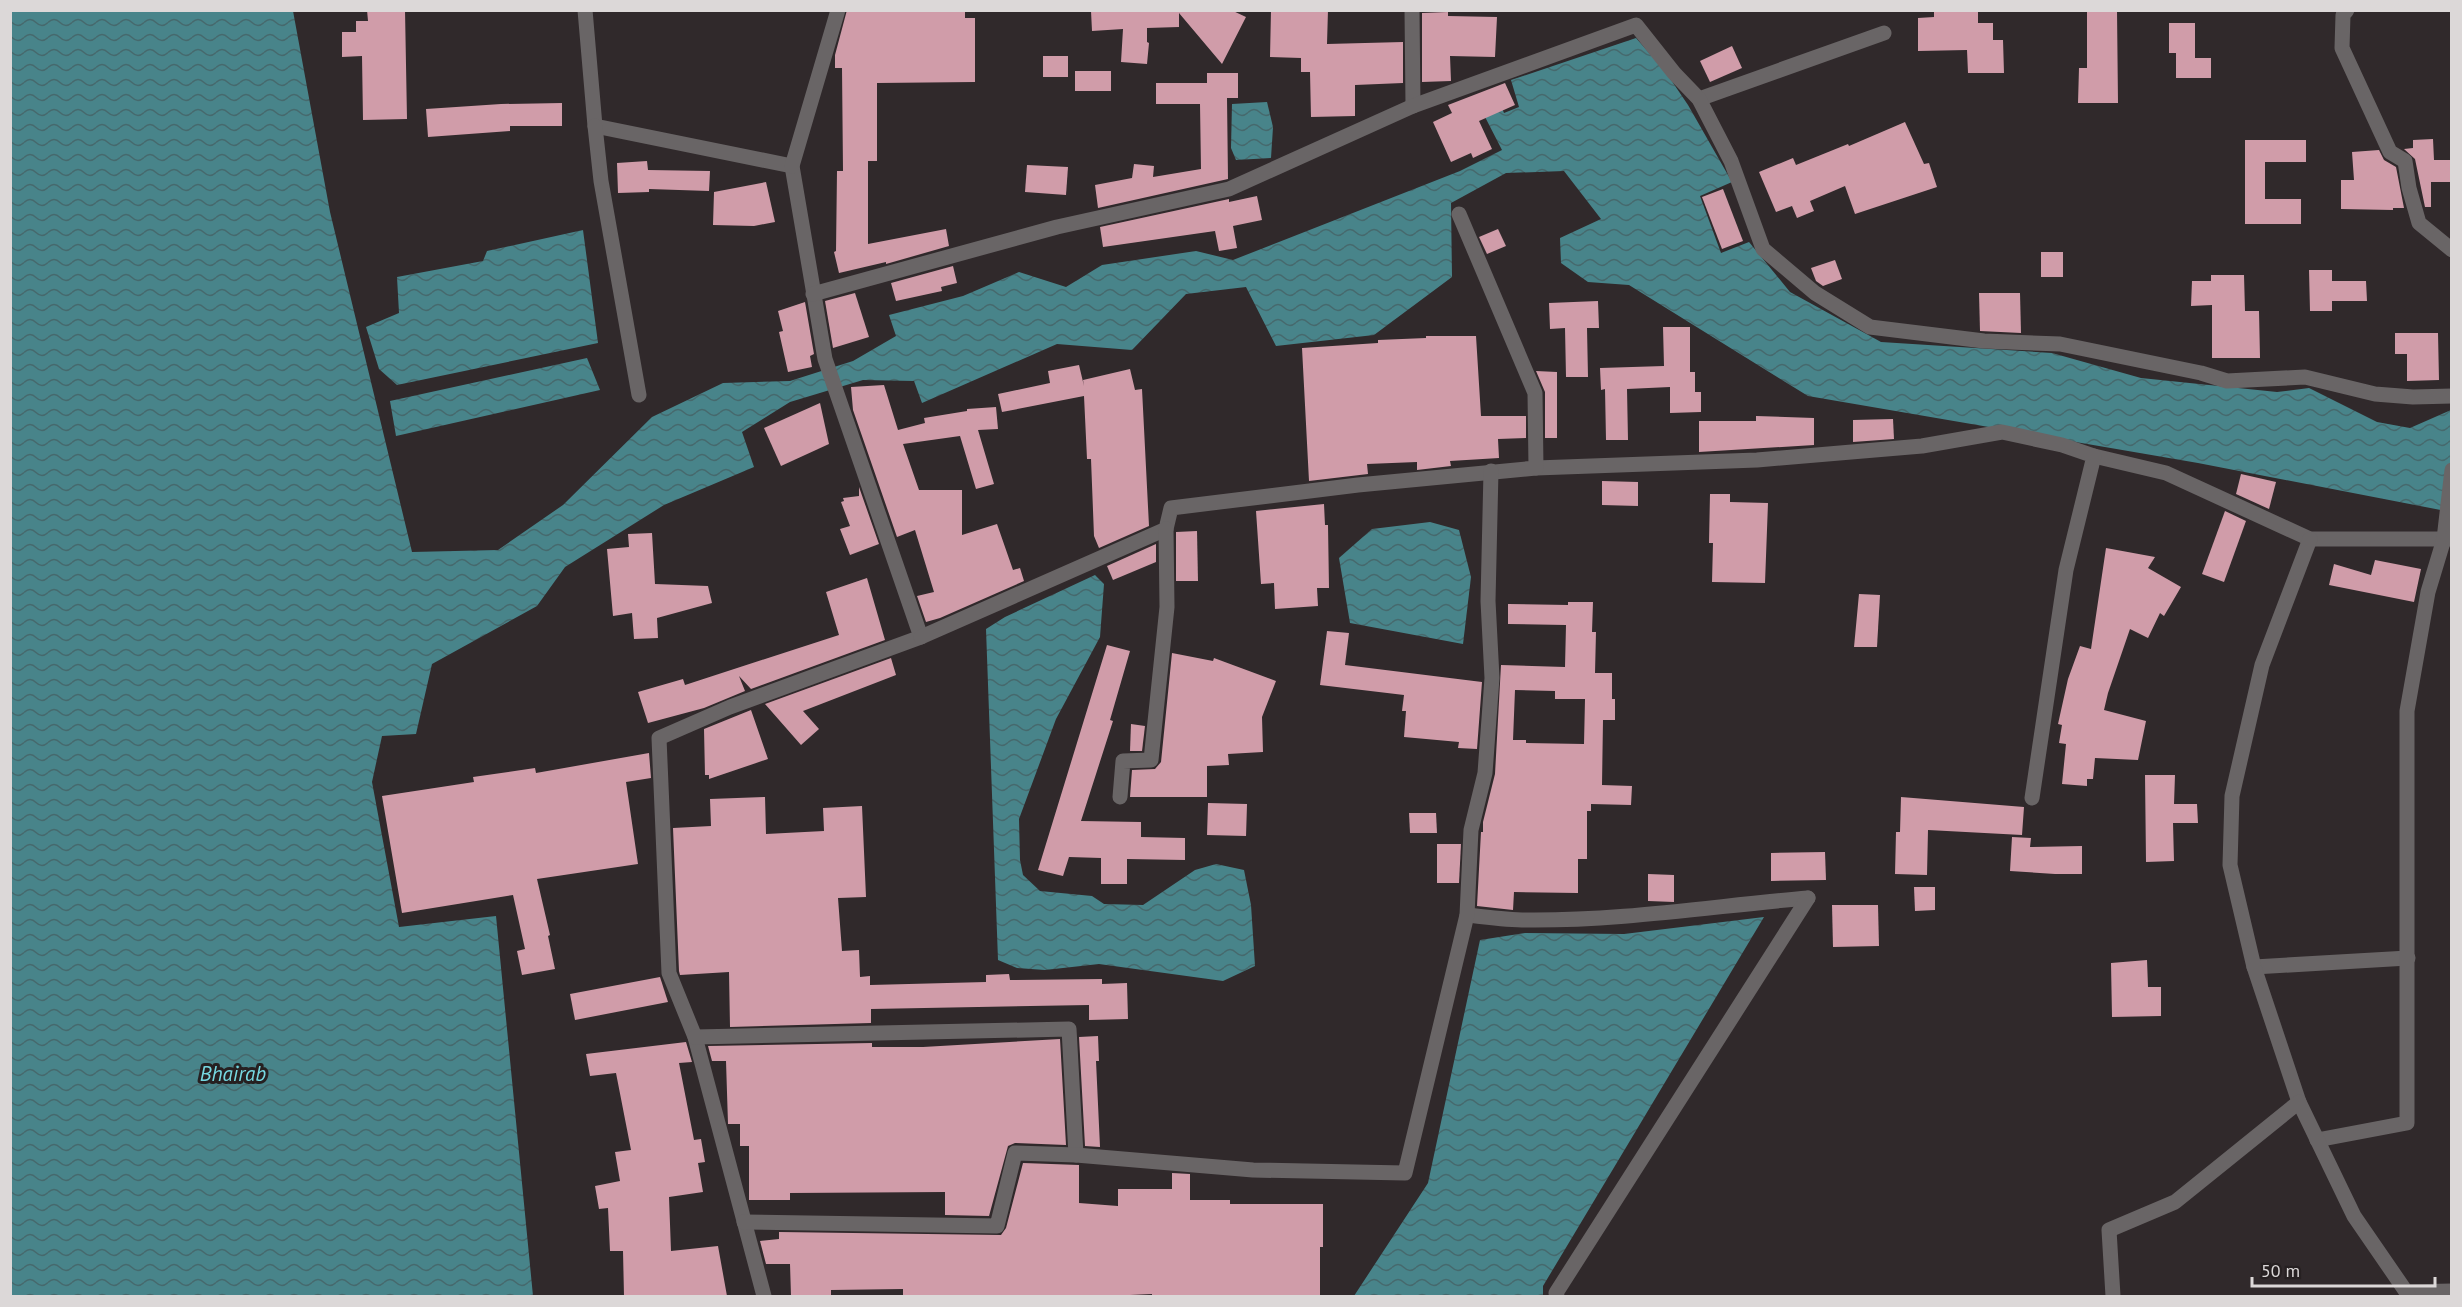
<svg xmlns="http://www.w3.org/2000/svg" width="2462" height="1307" font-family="'PT Sans',sans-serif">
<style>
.water{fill:url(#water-waves)}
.building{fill:#d09ca9;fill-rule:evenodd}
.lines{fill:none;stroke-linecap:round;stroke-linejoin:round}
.minor{stroke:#696566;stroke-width:15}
.labels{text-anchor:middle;stroke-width:6;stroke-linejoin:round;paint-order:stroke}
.water-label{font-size:21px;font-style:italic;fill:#76d8e1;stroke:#262021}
</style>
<defs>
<pattern id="water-waves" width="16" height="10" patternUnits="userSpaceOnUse" patternTransform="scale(1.5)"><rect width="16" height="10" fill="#48848a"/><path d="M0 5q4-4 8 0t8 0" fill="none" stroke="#46696d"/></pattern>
</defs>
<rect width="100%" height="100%" fill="#30292b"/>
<g class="water">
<polygon points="10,11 293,11 330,212 412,552 498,550 563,505 652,417 723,383 790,381 853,361 896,336 889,315 963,296 1019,272 1066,287 1102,265 1196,251 1233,260 1460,171 1502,150 1483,113 1501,106 1504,113 1519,107 1511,80 1636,38 1665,71 1688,105 1732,182 1700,196 1721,253 1749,242 1790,292 1881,342 2052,353 2141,378 2277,392 2309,388 2377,422 2410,428 2451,410 2451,512 2198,463 1808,396 1629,285 1588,282 1561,263 1560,238 1601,219 1564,171 1506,173 1451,203 1452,277 1374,335 1276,346 1246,287 1186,294 1132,350 1057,344 922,403 914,381 863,380 790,402 742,432 754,467 664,505 565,567 537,606 432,664 416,734 382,736 372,782 399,927 496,916 533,1296 11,1296"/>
<polygon points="1267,102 1273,127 1271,158 1236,160 1231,148 1232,104"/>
<polygon points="583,230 598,343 397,385 379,369 366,327 399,313 397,277 483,261 487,251"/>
<polygon points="587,358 600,390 396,436 390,401"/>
<polygon points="1430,522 1459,530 1471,577 1463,644 1350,623 1339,558 1372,529"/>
<polygon points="1095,575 1104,584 1100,637 1056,719 1019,819 1020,860 1023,875 1040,891 1092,896 1104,904 1143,905 1195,870 1216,864 1244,870 1251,905 1255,966 1223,981 1099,964 1045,970 1017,968 998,960 986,629 1005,617"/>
<polygon points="1764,917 1543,1286 1543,1296 1354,1296 1428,1183 1480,940 1525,933 1624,934"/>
</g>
<g class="building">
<polygon points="367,10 405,10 407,119 363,120 362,56 342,57 342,32 356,32 356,21 368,21"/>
<polygon points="847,10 965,10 965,18 975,18 975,82 877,83 877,161 868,161 868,244 946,229 949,246 886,264 886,262 839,273 834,252 836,251 837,171 843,171 842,68 835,68 835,55"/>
<polygon points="1231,10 1246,17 1222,64 1179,13 1179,27 1147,28 1147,42 1149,43 1147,64 1121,62 1123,29 1092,31 1091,11"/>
<polygon points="1271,10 1328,10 1327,44 1403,42 1403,83 1355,85 1355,116 1311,117 1310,72 1301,72 1301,58 1270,57"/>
<polygon points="1934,10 1978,10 1978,23 1993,23 1993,40 2003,40 2004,73 1968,73 1967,50 1918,51 1918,18 1934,17"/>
<polygon points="2087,10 2117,10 2118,103 2078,103 2079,68 2087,68"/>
<polygon points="1448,12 1448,16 1497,17 1495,57 1450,56 1451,81 1422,82 1422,13"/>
<polygon points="2169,23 2195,23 2195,58 2211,58 2211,78 2176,78 2176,53 2169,53"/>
<polygon points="1732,46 1742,68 1710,82 1700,61"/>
<rect x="1043" y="56" width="25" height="21"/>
<rect x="1075" y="71" width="36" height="20"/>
<polygon points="1207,73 1238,73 1238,98 1227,98 1228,179 1098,208 1095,185 1132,178 1134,164 1154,166 1153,177 1201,169 1200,104 1156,104 1156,83 1207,83"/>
<polygon points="1505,83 1515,105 1479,121 1492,149 1473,158 1471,153 1451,162 1433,122 1452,113 1448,105"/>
<polygon points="562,103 562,126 510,126 510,131 428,137 426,109 501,104"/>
<polygon points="1905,122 1924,164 1929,163 1937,187 1855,214 1845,186 1810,201 1814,211 1797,218 1792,206 1776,212 1759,172 1793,158 1796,165 1848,144 1849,146"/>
<polygon points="2433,139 2434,160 2451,160 2451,182 2431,182 2431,207 2425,207 2415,159 2404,149 2413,148 2413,140"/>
<polygon points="2245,140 2306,140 2306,162 2265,162 2265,199 2301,199 2301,224 2245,224"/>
<polygon points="2379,150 2384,160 2396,167 2404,208 2393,208 2393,210 2341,209 2341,180 2354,180 2352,152"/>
<polygon points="647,161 648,170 710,171 709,191 649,189 649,192 618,193 617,163"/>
<polygon points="1027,165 1068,167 1066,195 1025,192"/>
<polygon points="766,182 775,222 754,226 713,225 714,192"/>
<polygon points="1723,189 1743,241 1722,249 1702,197"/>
<polygon points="1257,196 1262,220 1233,226 1237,248 1219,251 1215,231 1103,247 1100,227 1229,199 1229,202"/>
<polygon points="1498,229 1506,246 1487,254 1479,237"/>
<rect x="2041" y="252" width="22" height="25"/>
<polygon points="1835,260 1842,279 1823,286 1816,281 1811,268"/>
<polygon points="953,266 957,283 941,287 942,291 896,301 891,283"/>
<polygon points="2309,270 2332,270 2332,281 2366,281 2367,301 2332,301 2332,311 2310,311"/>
<polygon points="2211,275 2244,275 2245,311 2259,311 2260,358 2212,358 2212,305 2191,306 2192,281 2211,281"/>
<polygon points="855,293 869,337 833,348 825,301"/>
<polygon points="1979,293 2020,293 2021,333 1980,331"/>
<polygon points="1598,301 1599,328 1587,328 1588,377 1566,377 1565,328 1550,329 1549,303"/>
<polygon points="805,302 814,354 810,356 812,367 788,372 779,332 783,331 778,311"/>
<polygon points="1663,327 1690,327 1690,372 1695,372 1695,392 1701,392 1701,412 1670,413 1670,387 1627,389 1628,440 1606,440 1605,389 1601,390 1600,368 1664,366"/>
<polygon points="2395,333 2438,333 2439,380 2407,381 2407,354 2395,354"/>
<polygon points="1426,336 1476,336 1481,416 1526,416 1526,438 1498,439 1499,458 1450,461 1451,466 1417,470 1417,462 1367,464 1368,474 1309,481 1302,348 1378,343 1378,340 1426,338"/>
<polygon points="1079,365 1084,386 1083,380 1130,369 1135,390 1142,389 1149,526 1099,548 1094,536 1091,459 1087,459 1084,396 1002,412 998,394 1050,383 1048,371"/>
<polygon points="1536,371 1557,372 1557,438 1545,438 1545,392"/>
<polygon points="884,385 898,430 925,423 924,418 967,411 967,409 996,407 998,429 978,430 994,484 976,489 960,436 903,444 919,490 962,490 962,535 997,524 1013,570 1020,568 1024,581 940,618 926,622 917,596 934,592 915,530 897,537 853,410 851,387"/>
<polygon points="820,403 829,444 781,466 764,428"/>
<polygon points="1756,416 1814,418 1814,445 1699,452 1699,421 1756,421"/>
<polygon points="1893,419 1894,439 1853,442 1853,420"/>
<polygon points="2241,474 2276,482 2269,509 2236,494"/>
<polygon points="1602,481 1638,482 1638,506 1602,505"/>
<polygon points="859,487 879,544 850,555 840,529 850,526 841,502 844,501 843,498 859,496"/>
<polygon points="1710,494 1730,494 1730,502 1768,503 1765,583 1712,582 1713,543 1709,543"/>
<polygon points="1324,504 1325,525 1328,525 1329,588 1317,588 1318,606 1275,609 1274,583 1261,584 1256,511"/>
<polygon points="2225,511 2246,521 2224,582 2202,574"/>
<polygon points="1197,531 1198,581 1176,581 1176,532"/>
<polygon points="652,533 655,584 708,586 712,603 657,618 658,638 634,639 632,613 613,616 607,549 629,547 628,534"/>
<polygon points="1156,544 1156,562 1113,580 1107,566"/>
<polygon points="2106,548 2155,557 2148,568 2181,587 2164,616 2160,613 2148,638 2130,629 2108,693 2104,710 2146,721 2138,760 2095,758 2093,779 2087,779 2087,786 2062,784 2066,744 2059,743 2062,725 2058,724 2068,679 2080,646 2091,649"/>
<polygon points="2375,560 2421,569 2414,602 2329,585 2334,564 2371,575"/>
<polygon points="867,578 885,640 751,689 739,676 745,691 704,708 648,723 638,692 683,679 685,685 839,635 826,592"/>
<polygon points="1859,594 1880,595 1877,647 1854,647"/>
<path d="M1568 602H1593L1592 632H1596L1595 673H1612V699H1615V720H1603L1602 785 1632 786 1631 805 1591 804V811H1587V859H1578V893L1514 892 1513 910 1477 906 1481 832H1483V822L1495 774 1501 665 1565 667 1566 625 1508 624V604L1568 605ZM1515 690 1555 691V699H1585L1584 744 1526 743V740H1513Z"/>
<polygon points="1327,631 1349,633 1345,665 1482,682 1477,749 1458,748 1459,742 1404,737 1406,711 1402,711 1404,695 1320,685"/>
<polygon points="1107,645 1130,651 1110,720 1113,721 1081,821 1141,822 1141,837 1185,838 1185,860 1127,859 1127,884 1101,884 1101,858 1069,857 1063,876 1038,870"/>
<polygon points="1172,653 1213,661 1214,658 1276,681 1262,717 1263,752 1228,754 1229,765 1207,766 1207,797 1130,797 1132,770 1155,769 1161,762"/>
<polygon points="891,658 896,675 803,711 819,729 801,745 765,704"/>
<polygon points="751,710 768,759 709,779 709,775 705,775 704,729"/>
<polygon points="1131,724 1145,726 1142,751 1130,751"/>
<polygon points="649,753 651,778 626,782 638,864 537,879 550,935 548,936 555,969 522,975 517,951 525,949 513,895 402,913 382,796 474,782 473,777 535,768 536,773"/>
<polygon points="2145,775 2175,775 2174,804 2197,804 2198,823 2173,823 2174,861 2146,862"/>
<polygon points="765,797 766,834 824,831 823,808 862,806 866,897 838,898 842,951 859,950 860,977 870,976 870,985 986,982 986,975 1009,974 1010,980 1102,979 1102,984 1127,983 1128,1019 1089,1020 1089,1005 871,1009 871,1023 730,1027 729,972 680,975 679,971 673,828 711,826 710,799"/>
<polygon points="1901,797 2024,807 2022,835 1928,830 1927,875 1895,874 1896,832 1900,832"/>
<polygon points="1208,803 1247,804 1246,836 1207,835"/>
<polygon points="1409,813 1436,813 1437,833 1410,833"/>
<polygon points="2012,837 2031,838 2030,847 2082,846 2082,874 2055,874 2010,871"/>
<polygon points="1437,844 1461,844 1459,883 1437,883"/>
<polygon points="1825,852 1826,880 1771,881 1771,853"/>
<polygon points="1648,874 1674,875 1674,902 1648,901"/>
<polygon points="1914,887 1935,887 1935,910 1915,911"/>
<polygon points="1832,905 1878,905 1879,946 1833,947"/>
<polygon points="2147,960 2148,987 2161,987 2161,1016 2112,1017 2111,963"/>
<polygon points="660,977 668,1002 575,1020 570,994"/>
<polygon points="1098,1036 1099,1061 1096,1061 1100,1147 1085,1146 1079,1037"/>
<polygon points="1060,1039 1066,1145 1015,1143 1008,1146 989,1216 945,1215 945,1192 790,1193 790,1200 749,1200 749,1146 740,1146 740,1124 728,1124 726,1061 712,1061 708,1046 872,1043 872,1047 923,1047"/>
<polygon points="686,1042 692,1062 679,1063 694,1140 701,1139 705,1162 698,1163 703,1192 669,1197 671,1251 718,1246 727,1296 624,1296 623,1251 610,1251 608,1208 599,1209 595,1186 620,1181 615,1152 631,1150 616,1073 590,1076 586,1054"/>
<polygon points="1023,1163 1079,1165 1079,1203 1118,1206 1118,1189 1172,1189 1172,1173 1190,1174 1190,1200 1230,1200 1230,1204 1323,1204 1323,1247 1320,1247 1320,1296 1152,1296 1152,1294 1108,1296 952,1296 903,1295 903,1289 831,1290 831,1296 791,1296 790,1264 766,1264 760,1241 779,1239 779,1232 1001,1235 1006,1228"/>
</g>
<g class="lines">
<g class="minor">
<polyline points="585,10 595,126 792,166 825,359 921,637 730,707 659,738 669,973 695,1037 764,1296"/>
<polyline points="1412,10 1413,106"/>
<polyline points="2347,10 2343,15 2342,48 2390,152 2405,161 2409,188 2419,223 2452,250"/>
<polyline points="1699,99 1884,33"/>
<polyline points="595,126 601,181 639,395"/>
<polyline points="792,166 838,10"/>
<polyline points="813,294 1057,227 1229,189 1413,106 1636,25 1674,73 1699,99 1731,161 1763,249 1815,293 1870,327 1984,341 2060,344 2201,373 2227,381 2305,377 2375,394 2413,397 2452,396"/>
<polyline points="2094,456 2166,473 2310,539 2452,539"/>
<polyline points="1536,468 1757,460 1922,446 2002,432 2062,445 2094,456 2066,570 2032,798"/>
<polyline points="921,637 1166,529 1171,508 1358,485 1536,468 1535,393 1459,214"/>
<polyline points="1120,797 1123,761 1151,760 1167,607 1166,529"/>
<path d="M1467 915C1486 917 1506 920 1526 920 1620 921 1714 906 1808 898"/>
<polyline points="2254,967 2408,958"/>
<polyline points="695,1037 1069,1029 1076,1155"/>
<polyline points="2299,1102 2254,967 2230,865 2232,796 2262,665 2310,539"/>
<polyline points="2317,1140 2407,1123 2407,711 2428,592 2444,539 2452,470"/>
<polyline points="744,1222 997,1226 1015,1153 1076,1155 1253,1170 1405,1173 1467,915 1471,830 1485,773 1492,678 1488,601 1491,471"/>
<polyline points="2406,1292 2452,1291"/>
<polyline points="1557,1296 1556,1293 1808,898"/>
<polyline points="2113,1296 2109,1230 2175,1202 2299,1102 2354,1216 2409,1296"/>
</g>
</g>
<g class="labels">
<g class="water-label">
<text x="233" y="1081">Bhairab</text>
</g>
</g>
<rect width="2462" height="1307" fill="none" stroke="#dcd8d8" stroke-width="24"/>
<path d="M2252 1277v9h183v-9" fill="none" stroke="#dcd8d8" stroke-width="3"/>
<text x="2261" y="1277" font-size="18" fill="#dcd8d8" stroke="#262021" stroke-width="4.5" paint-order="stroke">50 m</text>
</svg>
